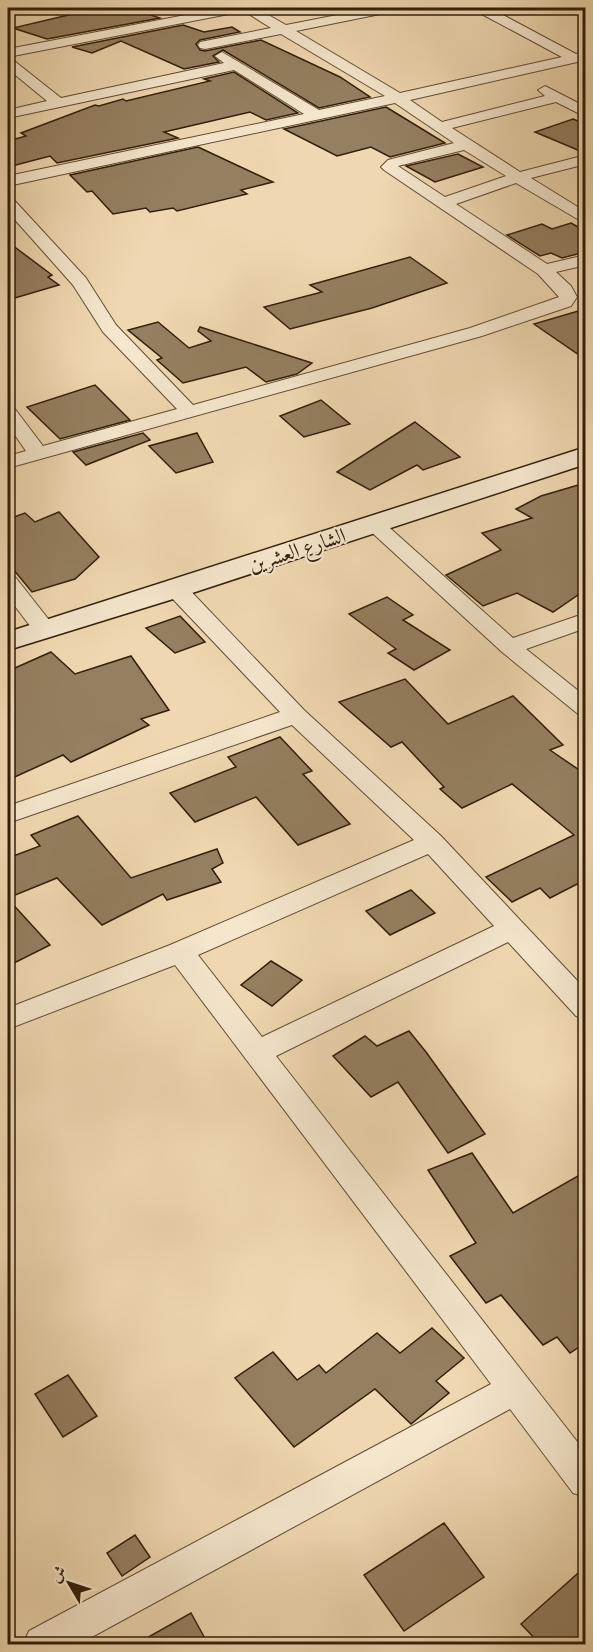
<svg xmlns="http://www.w3.org/2000/svg" width="593" height="1652" font-family="Vollkorn,Amiri,serif">
<style>
.building{fill:#947f60;stroke:#321e09;stroke-width:1.5}
.lines{fill:none;stroke-linecap:round;stroke-linejoin:round}
.street-casing{stroke:#614c33;stroke-width:2}
.secondary-casing{stroke:#321e09;stroke-width:3}
.street{fill:#f5e6cc;fill-rule:evenodd}
.secondary{fill:#f5e6cc;fill-rule:evenodd}
.labels{text-anchor:middle;stroke-width:4.5;stroke-linejoin:round;paint-order:stroke}
.street-label{font-size:21px;fill:#321e09;stroke:#f5e6cc}
</style>
<rect width="100%" height="100%" fill="#efd8b1"/>
<filter id="stains"><feTurbulence type="fractalNoise" baseFrequency=".00333" numOctaves="4"/><feColorMatrix values="0 0 0 0 .2 0 0 0 0 .09 0 0 0 0 .02 0 0 0 .5 -.17"/></filter>
<radialGradient id="worn" r=".72"><stop offset=".6" stop-color="#630" stop-opacity="0"/><stop offset="1" stop-color="#630" stop-opacity=".3"/></radialGradient>
<g class="building">
<polygon points="98,8 110,8 124,14 136,10 160,18 47,39 13,28"/>
<polygon points="183,25 204,32 232,27 240,32 200,40 196,44 200,50 205,51 261,40 340,77 370,97 319,108 223,50 213,56 219,62 184,69 121,41 92,53 72,47"/>
<polygon points="234,72 298,113 266,120 250,112 164,132 178,138 57,163 50,156 8,167 8,141 26,136 21,133 95,105 99,106 123,99 126,101 210,81 204,79"/>
<polygon points="386,107 445,143 390,157 371,147 337,156 284,129"/>
<polygon points="573,119 585,124 585,153 535,132"/>
<polygon points="198,147 273,182 241,190 247,194 177,211 173,208 150,212 146,208 113,214 92,191 87,192 70,175"/>
<polygon points="458,154 483,167 435,182 406,166"/>
<polygon points="571,223 585,231 585,252 562,258 551,253 540,256 507,235 542,224 552,229"/>
<polygon points="8,242 52,275 48,277 59,285 8,300"/>
<polygon points="410,257 447,283 372,308 290,329 264,307 322,292 310,285"/>
<polygon points="585,309 585,359 534,324"/>
<polygon points="158,322 189,348 211,341 198,331 200,327 312,363 297,374 266,382 246,367 183,383 157,360 162,358 128,330"/>
<polygon points="95,385 130,420 60,439 27,407"/>
<polygon points="321,400 350,424 304,437 280,416"/>
<polygon points="415,422 460,457 423,470 417,465 370,490 337,472"/>
<polygon points="143,433 150,440 86,465 73,452"/>
<polygon points="197,433 213,462 176,473 149,446"/>
<polygon points="585,483 585,590 553,612 517,593 483,606 446,575 501,550 482,533 532,518 516,509 541,496"/>
<polygon points="59,512 99,557 75,579 32,592 8,563 8,519 25,513 35,522"/>
<polygon points="387,597 413,615 403,620 450,650 414,670 388,653 396,649 349,614"/>
<polygon points="180,616 205,642 175,653 146,628"/>
<polygon points="51,652 75,674 131,656 169,710 141,719 149,725 71,762 63,755 8,780 8,671"/>
<polygon points="405,679 448,724 513,696 563,745 550,750 585,774 585,880 550,898 540,888 512,902 486,877 574,835 512,784 462,808 440,789 444,787 402,742 391,747 339,702"/>
<polygon points="280,737 312,771 303,774 350,824 298,845 256,797 195,822 170,793 236,767 228,757"/>
<polygon points="78,816 131,878 217,849 223,863 212,869 221,882 167,900 163,894 102,925 57,878 8,898 8,858 40,846 31,835"/>
<polygon points="411,890 435,913 390,935 366,911"/>
<polygon points="8,899 50,945 8,966"/>
<polygon points="271,961 302,980 272,1006 241,985"/>
<polygon points="409,1031 426,1052 485,1134 448,1153 398,1082 371,1097 333,1056 365,1036 377,1046"/>
<polygon points="472,1153 513,1213 585,1172 585,1343 570,1353 557,1337 543,1345 501,1295 486,1303 450,1256 476,1243 428,1170"/>
<polygon points="432,1328 464,1358 436,1381 449,1393 411,1424 375,1389 294,1447 235,1378 273,1352 297,1380 319,1365 326,1373 377,1333 400,1353"/>
<polygon points="68,1375 97,1416 63,1437 35,1394"/>
<polygon points="444,1523 484,1577 404,1631 364,1575"/>
<polygon points="135,1535 150,1557 122,1576 107,1553"/>
<polygon points="585,1567 585,1644 540,1644 521,1624"/>
<polygon points="191,1613 208,1644 136,1644"/>
</g>
<g class="lines">
<defs>
<g id="street">
<path d="M222 8H256L286 25 373 8H396L390 12 296 31 400 93 562 57 476 11 475 8H490L576 54 586 52V60L410 100 442 122 545 96 538 90 545 86 586 107V117L556 102 452 128 520 172 586 155V164L531 178 586 212V224L516 183 456 204 547 264 586 255V265L556 272 571 286 577 297 571 306 482 336 8 468V456L26 451 8 425V407L15 409 43 446 177 409 103 332 73 285 8 212V198L14 200 86 278 116 325 193 405 470 328 559 297 538 274 384 170 381 167 388 160 454 143 395 103 8 186V176L304 114 234 70 8 118V110L47 101 8 69V59L13 60 61 98 224 63 215 56 222 52 319 110 385 96 281 34 205 49 200 48 198 45 200 42 271 28 244 11 8 57V49ZM464 150 506 176 445 197 398 166Z"/>
<polygon points="375,519 382,521 513,638 586,613 586,628 526,649 586,697 586,716 578,714 502,652 368,529 365,525 368,521"/>
<polygon points="8,576 16,578 53,625 56,630 53,635 45,637 37,635 8,597"/>
<path d="M176 582 184 584 304 710 441 836 586 990V1019L576 1016 508 942 276 1056 586 1453V1497L573 1493 510 1409 79 1644H23L29 1631 491 1384 175 965 8 1029V1008L170 945 414 840 292 725 8 823V806L280 712 168 594 165 589 168 584ZM428 854 494 926 262 1037 198 955Z"/>
</g>
<polygon id="secondary" points="586,447 586,464 186,595 8,650 8,632"/>
</defs>
<use href="#street" class="street-casing"/>
<use href="#secondary" class="secondary-casing"/>
<use href="#street" class="street"/>
<use href="#secondary" class="secondary"/>
</g>
<g class="labels">
<g class="street-label">
<text transform="translate(297 550) rotate(-18)" y="7">الشارع العشرين</text>
</g>
</g>
<rect width="593" height="1652" fill="none" stroke="#efd8b1" stroke-width="30"/>
<rect x="9" y="9" width="575" height="1634" fill="none" stroke="#321e09" stroke-width="3"/>
<rect x="15" y="15" width="563" height="1622" fill="none" stroke="#321e09" stroke-width="1.5"/>
<g transform="translate(69 1583) rotate(309)" stroke="#f5e6cc" stroke-width="4.5" paint-order="stroke">
<path d="M0-4.5L10 22L0 15L-10 22Z" fill="#321e09"/>
<text y="-9" font-size="16" font-weight="bold" text-anchor="middle" fill="#321e09">ش</text>
</g>
<rect width="100%" height="100%" filter="url(#stains)"/>
<rect width="100%" height="100%" fill="url(#worn)"/>
</svg>
